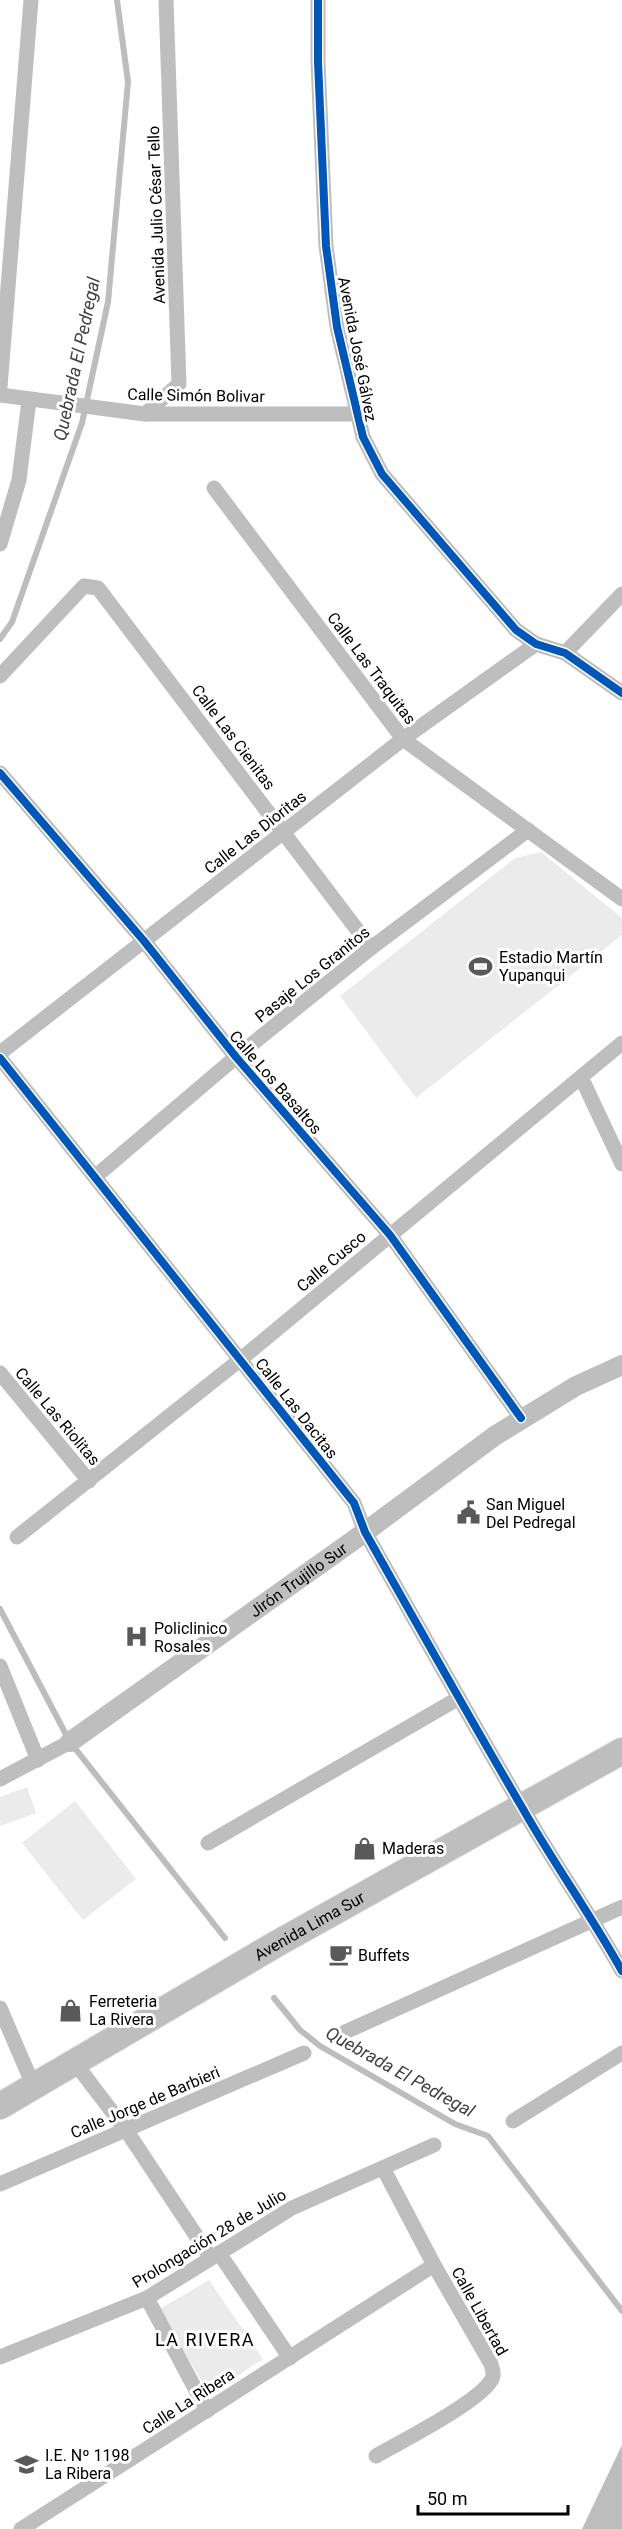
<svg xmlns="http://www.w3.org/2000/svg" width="622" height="2529" font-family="Roboto,sans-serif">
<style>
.green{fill:#ebebeb}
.water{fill:#bdbdbd}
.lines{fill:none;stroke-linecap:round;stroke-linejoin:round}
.stream{stroke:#bdbdbd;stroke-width:6}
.trunk-casing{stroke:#dbdbdb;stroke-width:28}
.minor{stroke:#bebebe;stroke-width:15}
.tertiary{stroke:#bebebe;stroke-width:20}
.trunk{stroke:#bebebe;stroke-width:26}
.cycleway-casing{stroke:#fff;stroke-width:11}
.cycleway{stroke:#0057b8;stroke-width:8}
.labels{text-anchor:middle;stroke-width:6;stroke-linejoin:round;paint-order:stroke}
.street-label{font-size:16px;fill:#000;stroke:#fff}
.poi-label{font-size:16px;fill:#000;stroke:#fff;text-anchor:start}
.water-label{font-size:18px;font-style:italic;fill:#424242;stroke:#fff}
.neighbourhood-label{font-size:18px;letter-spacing:1.5px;fill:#000;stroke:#fff}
</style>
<rect width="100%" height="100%" fill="#fff"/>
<g class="green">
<polygon points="541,852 622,918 622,935 416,1098 340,996 515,858"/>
<polygon points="27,1787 36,1813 0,1826 0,1797"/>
<polygon points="75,1801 136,1879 83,1920 22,1843"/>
<polygon points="209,2280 263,2359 210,2394 158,2310"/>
</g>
<polygon class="water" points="622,2445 622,2529 582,2529"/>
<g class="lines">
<g class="stream">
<polyline points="0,639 12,622 82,423 108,302 128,82 117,0"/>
<polyline points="0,1609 70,1742 225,1938"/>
<polyline points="274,1998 300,2030 320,2046 455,2124 488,2136 622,2311"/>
</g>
<defs>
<g id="trunk">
<path id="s2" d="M0 2106 278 1943 622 1751"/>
</g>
</defs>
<use href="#trunk" class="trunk-casing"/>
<g class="minor">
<polyline points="318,0 318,62 326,246 337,327 363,437 382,474 516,630 536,644 565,653 622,693"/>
<polyline points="0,387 31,0"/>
<polyline points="0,395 145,414 356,414"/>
<polyline points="145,414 179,384 166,0"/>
<polyline points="214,488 403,739 622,899"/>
<polyline points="0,544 19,480 29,400"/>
<polyline points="565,653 622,594"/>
<polyline points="0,676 84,586 98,588 371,948"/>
<polyline points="0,773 144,941 236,1057 390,1235 521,1418"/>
<polyline points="0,1053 403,739 536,644"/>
<path d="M0 1058 354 1503 365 1532C417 1624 469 1717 523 1809 554 1864 591 1915 622 1971"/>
<polyline points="581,1077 622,1164"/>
<polyline points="96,1176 236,1057 371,948 528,830"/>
<polyline points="0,1373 89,1481"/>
<polyline points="17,1537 241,1359 622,1043"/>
<polyline points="0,1666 38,1760"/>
<polyline points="0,1779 70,1742"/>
<polyline points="208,1843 459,1698"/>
<polyline points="0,2008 34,2087"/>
<polyline points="345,2032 622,1907"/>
<polyline points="75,2063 126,2130 211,2258"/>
<polyline points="513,2121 622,2053"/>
<polyline points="0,2184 304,2053"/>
<polyline points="219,2253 290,2358"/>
<polyline points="147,2298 207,2411"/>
<polyline points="0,2357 147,2298 292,2208 434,2145"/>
<path d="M376 2456C402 2441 475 2404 490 2382 495 2376 493 2371 491 2364L434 2265 383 2168"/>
<polyline points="21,2529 434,2265"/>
</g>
<path class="tertiary" id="s1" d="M70 1742 365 1532 496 1435 576 1386 622 1365"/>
<use href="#trunk" class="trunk"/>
<defs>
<g id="cycleway">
<polyline points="318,0 318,62 326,246 337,327 363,437 382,474 516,630 536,644 565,653 622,693"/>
<polyline points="0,773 144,941 236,1057 390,1235 521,1418"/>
<path d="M0 1058 354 1503 365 1532C417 1624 469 1717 523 1809 554 1864 591 1915 622 1971"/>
</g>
</defs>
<use href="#cycleway" class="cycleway-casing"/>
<use href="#cycleway" class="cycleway"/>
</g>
<defs>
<symbol id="stadium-bare" viewBox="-9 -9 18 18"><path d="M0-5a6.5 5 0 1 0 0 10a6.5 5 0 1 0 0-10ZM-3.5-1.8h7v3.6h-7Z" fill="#595959" stroke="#fff" stroke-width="2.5" paint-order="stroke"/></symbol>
<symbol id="civic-bare" viewBox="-9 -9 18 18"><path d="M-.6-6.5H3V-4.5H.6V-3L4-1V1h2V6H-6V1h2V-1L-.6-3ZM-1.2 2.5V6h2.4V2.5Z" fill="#595959" stroke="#fff" stroke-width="2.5" paint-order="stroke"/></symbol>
<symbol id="hospital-bare" viewBox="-9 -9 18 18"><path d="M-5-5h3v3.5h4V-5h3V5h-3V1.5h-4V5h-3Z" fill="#595959" stroke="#fff" stroke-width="2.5" paint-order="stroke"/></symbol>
<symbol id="shop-bare" viewBox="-9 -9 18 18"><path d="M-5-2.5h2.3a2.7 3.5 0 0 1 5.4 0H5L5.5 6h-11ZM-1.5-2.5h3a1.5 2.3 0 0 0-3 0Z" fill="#595959" stroke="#fff" stroke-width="2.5" paint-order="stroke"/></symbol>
<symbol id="cafe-bare" viewBox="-9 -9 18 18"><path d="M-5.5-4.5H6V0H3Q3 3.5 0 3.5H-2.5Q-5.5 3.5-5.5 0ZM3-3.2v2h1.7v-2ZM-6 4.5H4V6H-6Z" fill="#595959" stroke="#fff" stroke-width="2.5" paint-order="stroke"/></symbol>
<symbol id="school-bare" viewBox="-9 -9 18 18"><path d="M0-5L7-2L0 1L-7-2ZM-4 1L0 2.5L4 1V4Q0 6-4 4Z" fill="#595959" stroke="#fff" stroke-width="2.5" paint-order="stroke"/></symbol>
</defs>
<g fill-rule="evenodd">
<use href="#stadium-bare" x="464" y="950" width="33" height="33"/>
<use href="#civic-bare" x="452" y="1496" width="33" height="33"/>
<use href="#hospital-bare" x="120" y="1620" width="33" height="33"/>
<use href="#shop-bare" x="348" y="1832" width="33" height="33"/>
<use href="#cafe-bare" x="324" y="1938" width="33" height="33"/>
<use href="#shop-bare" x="54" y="1994" width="33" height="33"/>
<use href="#school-bare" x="10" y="2448" width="33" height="33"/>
</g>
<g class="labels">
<g class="street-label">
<text transform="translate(156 215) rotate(-92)" y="6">Avenida Julio César Tello</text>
<text transform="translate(358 349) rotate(79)" y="6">Avenida José Gálvez</text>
<text transform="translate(196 395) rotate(1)" y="6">Calle Simón Bolivar</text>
<text transform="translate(372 668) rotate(53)" y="6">Calle Las Traquitas</text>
<text transform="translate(234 737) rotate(53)" y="6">Calle Las Cienitas</text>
<text transform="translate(255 832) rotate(-38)" y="6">Calle Las Dioritas</text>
<text transform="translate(312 974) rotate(-39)" y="6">Pasaje Los Granitos</text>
<text transform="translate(276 1082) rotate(49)" y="6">Calle Los Basaltos</text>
<text transform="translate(331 1261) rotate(-40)" y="6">Calle Cusco</text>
<text transform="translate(297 1408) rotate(52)" y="6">Calle Las Dacitas</text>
<text transform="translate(58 1416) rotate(50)" y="6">Calle Las Riolitas</text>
<text dy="6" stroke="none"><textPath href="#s1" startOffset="280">Jirón Trujillo Sur</textPath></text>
<text dy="6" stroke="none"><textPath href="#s2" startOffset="358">Avenida Lima Sur</textPath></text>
<text transform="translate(145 2102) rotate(-23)" y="6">Calle Jorge de Barbieri</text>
<text transform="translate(209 2238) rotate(-31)" y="6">Prolongación 28 de Julio</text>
<text transform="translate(480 2311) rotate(61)" y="6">Calle Libertad</text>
<text transform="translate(188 2401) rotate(-33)" y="6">Calle La Ribera</text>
</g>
<g class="poi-label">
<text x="499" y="963">Estadio Martín<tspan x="499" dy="18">Yupanqui</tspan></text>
<text x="486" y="1510">San Miguel<tspan x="486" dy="18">Del Pedregal</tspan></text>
<text x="154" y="1634">Policlinico<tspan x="154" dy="18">Rosales</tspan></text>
<text x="382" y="1854">Maderas</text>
<text x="358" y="1961">Buffets</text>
<text x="89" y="2007">Ferreteria<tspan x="89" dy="18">La Rivera</tspan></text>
<text x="45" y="2461">I.E. Nº 1198<tspan x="45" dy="18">La Ribera</tspan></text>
</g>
<g class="water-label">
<text transform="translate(77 359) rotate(-78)" y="6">Quebrada El Pedregal</text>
<text transform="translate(400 2072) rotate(29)" y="6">Quebrada El Pedregal</text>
</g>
<g class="neighbourhood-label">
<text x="205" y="2346">LA RIVERA</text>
</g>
</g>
<path d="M418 2505v9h150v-9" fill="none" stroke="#000000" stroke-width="3"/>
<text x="427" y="2505" font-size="18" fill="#000000" stroke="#ffffff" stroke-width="4.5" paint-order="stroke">50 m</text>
</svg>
